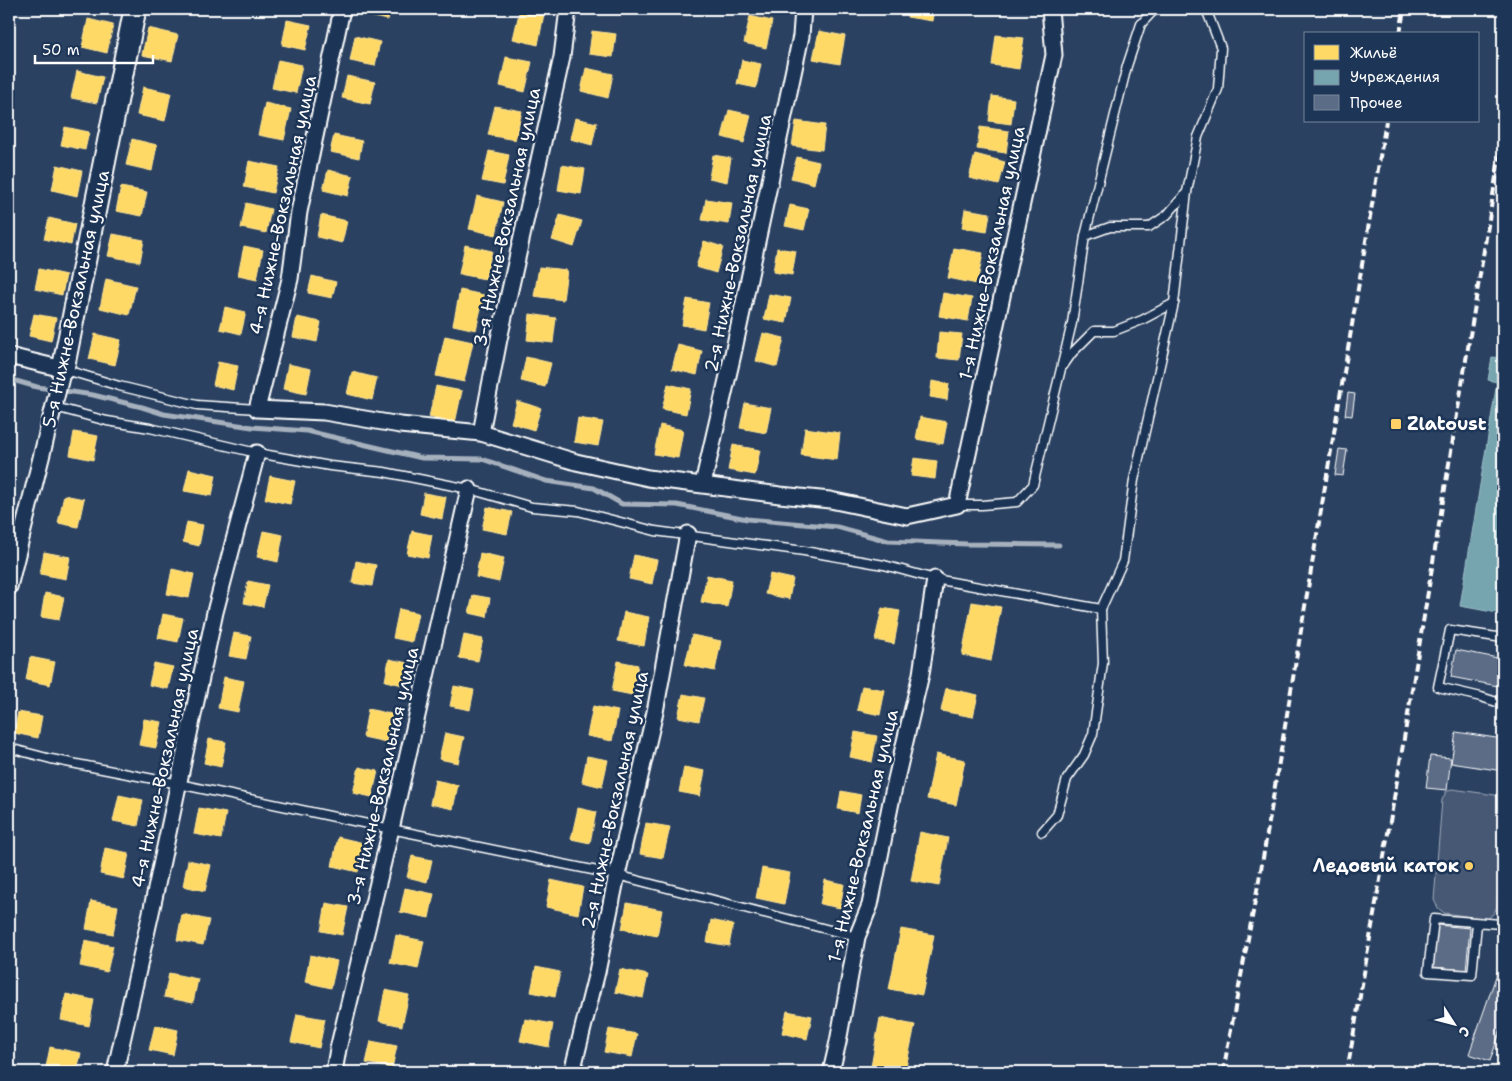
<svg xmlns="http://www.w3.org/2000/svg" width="1512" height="1081" font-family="'Shantell Sans',sans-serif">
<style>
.green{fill:#465975;stroke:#a2acba}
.homes{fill:#ffd966;stroke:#ffe494}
.public{fill:#76a5af;stroke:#9fc0c7}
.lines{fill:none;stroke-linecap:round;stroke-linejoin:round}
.stream{stroke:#a7b1be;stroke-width:5}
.building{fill:#5b6c86;stroke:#fff}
.lane-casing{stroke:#fff;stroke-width:11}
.street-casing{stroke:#fff;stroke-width:19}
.secondary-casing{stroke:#fff;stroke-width:25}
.lane{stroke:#1d3557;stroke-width:8}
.street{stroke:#1d3557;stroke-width:15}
.secondary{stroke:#1d3557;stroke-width:21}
.rail{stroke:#fff;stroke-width:4;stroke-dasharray:8 4;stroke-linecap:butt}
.poi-dot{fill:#ffd166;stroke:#1d3557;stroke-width:2}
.labels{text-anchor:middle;stroke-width:5;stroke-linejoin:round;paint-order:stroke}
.street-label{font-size:18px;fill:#fff;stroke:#1d3557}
.poi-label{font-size:18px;font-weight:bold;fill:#fff;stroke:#1d3557;text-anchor:start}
</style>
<rect width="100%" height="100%" fill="#2a4161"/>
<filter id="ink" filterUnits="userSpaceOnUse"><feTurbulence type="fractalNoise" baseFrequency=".02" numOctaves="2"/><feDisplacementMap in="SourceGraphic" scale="10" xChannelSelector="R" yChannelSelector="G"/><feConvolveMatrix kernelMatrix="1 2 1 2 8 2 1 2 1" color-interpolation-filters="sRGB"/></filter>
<g filter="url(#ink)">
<polygon class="green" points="1452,789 1495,795 1503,802 1503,832 1497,907 1493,914 1487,919 1444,913 1438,908 1434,900 1442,800 1446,792"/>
<g class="homes">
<polygon points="157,9 180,9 179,15 156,10"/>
<polygon points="361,9 390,9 388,20 360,14"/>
<polygon points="520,9 544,14 538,45 513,39"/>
<polygon points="908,9 934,9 932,21 907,17"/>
<polygon points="750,16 772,21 766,48 744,43"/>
<polygon points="88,19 113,25 107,53 82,47"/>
<polygon points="287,20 311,25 305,50 282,45"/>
<polygon points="148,28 178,35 172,61 142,55"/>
<polygon points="592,31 616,34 613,57 589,54"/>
<polygon points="819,31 845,36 840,64 813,59"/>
<polygon points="996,35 1024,38 1019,69 992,65"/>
<polygon points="355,36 380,42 375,66 350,61"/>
<polygon points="506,57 532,62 525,92 500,86"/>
<polygon points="278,60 302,65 296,93 272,88"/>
<polygon points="742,60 761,64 756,88 737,84"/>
<polygon points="586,68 613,74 608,98 581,91"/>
<polygon points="77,71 103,77 97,103 71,98"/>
<polygon points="347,76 375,82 370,104 342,98"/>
<polygon points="143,87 171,93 165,121 137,115"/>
<polygon points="992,96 1014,99 1011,124 989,121"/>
<polygon points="265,103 291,109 284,140 258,135"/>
<polygon points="495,106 522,111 515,140 488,135"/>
<polygon points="729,110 751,115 744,143 722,137"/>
<polygon points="575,118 597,123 592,145 570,139"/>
<polygon points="796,121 825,125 822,150 792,146"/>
<polygon points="65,127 89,132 85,150 61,145"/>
<polygon points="980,127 1009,131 1006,153 977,149"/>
<polygon points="334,135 362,141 359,158 330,152"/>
<polygon points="132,139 157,145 152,171 126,165"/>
<polygon points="489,151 509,155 503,185 482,181"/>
<polygon points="975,154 1005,162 999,185 969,178"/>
<polygon points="713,155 731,158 727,182 709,178"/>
<polygon points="797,157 819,162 814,184 791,178"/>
<polygon points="249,161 279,167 273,193 244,187"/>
<polygon points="57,165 82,171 77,196 52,190"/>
<polygon points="562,165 585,169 581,194 558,190"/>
<polygon points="328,170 353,176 348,196 323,190"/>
<polygon points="121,187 147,192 142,216 116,211"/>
<polygon points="477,196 503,202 496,235 469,229"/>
<polygon points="706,199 732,203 729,224 702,220"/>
<polygon points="246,203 271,209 266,233 241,228"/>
<polygon points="790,205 809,209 804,230 785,226"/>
<polygon points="965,209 990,213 987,232 962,228"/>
<polygon points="321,215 347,221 342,243 317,237"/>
<polygon points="560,215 582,221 574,247 552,240"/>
<polygon points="49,218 75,224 71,245 44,239"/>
<polygon points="113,234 144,240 140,262 108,256"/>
<polygon points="704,241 723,247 716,273 696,267"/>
<polygon points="465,245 492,251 485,279 459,274"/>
<polygon points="244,246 263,250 257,279 238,275"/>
<polygon points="777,248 796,251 792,275 773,272"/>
<polygon points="954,248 983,253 977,284 948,278"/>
<polygon points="539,267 567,270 563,300 534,296"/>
<polygon points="39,269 66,275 62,295 35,289"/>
<polygon points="312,276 336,282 332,298 308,293"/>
<polygon points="106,279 136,286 129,315 100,308"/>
<polygon points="460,290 484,295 476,330 453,325"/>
<polygon points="943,293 972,298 968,321 939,316"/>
<polygon points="769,294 791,298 786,323 764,319"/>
<polygon points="687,299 709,303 704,329 682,325"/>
<polygon points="225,307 246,312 241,334 220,329"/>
<polygon points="34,314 56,318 51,341 29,336"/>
<polygon points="530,314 556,318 553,343 527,340"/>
<polygon points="297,317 321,322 317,342 293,337"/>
<polygon points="939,332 962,334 959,360 937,358"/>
<polygon points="763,333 784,338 777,367 756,361"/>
<polygon points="95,334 121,340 115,365 89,359"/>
<polygon points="445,336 473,342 464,382 436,376"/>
<polygon points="678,345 702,351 697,375 672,369"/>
<polygon points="526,357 551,363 545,387 521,381"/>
<polygon points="218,362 238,366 233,390 213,385"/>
<polygon points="288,364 311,369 306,394 283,389"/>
<polygon points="352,372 377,378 372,400 347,394"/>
<polygon points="932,381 949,384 947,400 930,397"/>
<polygon points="668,384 691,389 686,414 662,409"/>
<polygon points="436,386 462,391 455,423 429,417"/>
<polygon points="517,401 541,408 534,430 511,423"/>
<polygon points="745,403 771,408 766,433 740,428"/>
<polygon points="920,417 947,422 943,444 916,439"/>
<polygon points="578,418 603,422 598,446 574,442"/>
<polygon points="660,425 683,430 678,458 654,454"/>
<polygon points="805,428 840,433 837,460 801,455"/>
<polygon points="74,432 98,436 93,460 70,455"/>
<polygon points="733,445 760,450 755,475 728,470"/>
<polygon points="914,458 937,461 935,479 911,476"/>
<polygon points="189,469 216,475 212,496 184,491"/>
<polygon points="270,476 295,481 290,504 265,499"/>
<polygon points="424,493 446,497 442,519 420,514"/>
<polygon points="64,495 84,499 78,527 58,523"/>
<polygon points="487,507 512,512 507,534 482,529"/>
<polygon points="187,522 203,525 199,546 183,542"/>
<polygon points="263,531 283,535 278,562 257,557"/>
<polygon points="412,531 432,535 428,558 407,554"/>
<polygon points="44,552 70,557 66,579 40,574"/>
<polygon points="480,553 504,558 499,582 476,577"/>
<polygon points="634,555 657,560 652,584 629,579"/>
<polygon points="356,561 376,565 372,586 352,583"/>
<polygon points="172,569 194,574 189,598 167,594"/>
<polygon points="770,574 793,579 789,599 765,594"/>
<polygon points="707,575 732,580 727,607 701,602"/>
<polygon points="248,581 268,585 263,607 244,603"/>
<polygon points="45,593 64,597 59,620 41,617"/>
<polygon points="473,595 490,598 487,617 469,613"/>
<polygon points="972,602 1001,607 991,661 962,655"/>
<polygon points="882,608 900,611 894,644 875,640"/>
<polygon points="399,609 418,613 412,642 393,638"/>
<polygon points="624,612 649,617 644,646 618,641"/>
<polygon points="163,614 183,618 178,642 158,638"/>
<polygon points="234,633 251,636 246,659 229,656"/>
<polygon points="464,635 483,639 478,661 459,658"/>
<polygon points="692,635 721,641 715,671 685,665"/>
<polygon points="30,657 55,662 50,685 26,680"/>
<polygon points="389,659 408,663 403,685 385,681"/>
<polygon points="618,661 638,665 632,695 612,691"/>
<polygon points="154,663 173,667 168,689 149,685"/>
<polygon points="224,677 244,681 238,712 218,708"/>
<polygon points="454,686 474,690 470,710 450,706"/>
<polygon points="862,686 885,690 880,715 857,710"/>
<polygon points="946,688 978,695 973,717 941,711"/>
<polygon points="683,694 704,698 699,721 678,717"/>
<polygon points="593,706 618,711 612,741 587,736"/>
<polygon points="368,709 392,714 386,742 363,737"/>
<polygon points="18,712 42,716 38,738 14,733"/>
<polygon points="144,719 162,722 156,748 139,745"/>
<polygon points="855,732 877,736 872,762 850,757"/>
<polygon points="445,733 464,737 458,763 439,759"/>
<polygon points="209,739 226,742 221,767 204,763"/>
<polygon points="936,754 965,760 956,805 927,799"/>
<polygon points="587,756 608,760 602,787 582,782"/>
<polygon points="359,767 378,771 372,797 353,793"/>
<polygon points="684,767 705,771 700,796 679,792"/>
<polygon points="435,780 458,785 453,809 430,804"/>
<polygon points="841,791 861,795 858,813 838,809"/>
<polygon points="119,795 143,800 138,826 113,821"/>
<polygon points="199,808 226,813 221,839 194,834"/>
<polygon points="578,808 596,812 590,843 571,839"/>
<polygon points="646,823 670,827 663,858 640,854"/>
<polygon points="920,832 948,838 939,886 911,881"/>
<polygon points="338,837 364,843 358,872 332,866"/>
<polygon points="105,848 129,853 124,879 100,874"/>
<polygon points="412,856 432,860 427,882 407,877"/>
<polygon points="188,860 211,865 205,891 183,886"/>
<polygon points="762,868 790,873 784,904 756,898"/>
<polygon points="551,880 583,887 578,914 546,907"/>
<polygon points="825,880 844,884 840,908 820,904"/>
<polygon points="405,888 434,894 429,918 400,912"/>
<polygon points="91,901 118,906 113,934 86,929"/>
<polygon points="326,903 348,907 342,935 321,931"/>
<polygon points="627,903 662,910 657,936 622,929"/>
<polygon points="182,914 209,920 203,945 177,940"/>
<polygon points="711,920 733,925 729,946 707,942"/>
<polygon points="901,929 934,935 922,995 889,989"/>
<polygon points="396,935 424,941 418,969 390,963"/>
<polygon points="85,940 113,946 107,972 80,966"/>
<polygon points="310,955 337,961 331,988 305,982"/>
<polygon points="536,967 560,972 555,997 531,992"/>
<polygon points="620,969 648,975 643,998 615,992"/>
<polygon points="169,973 198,979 193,1003 164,997"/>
<polygon points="385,990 409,995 402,1026 379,1021"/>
<polygon points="66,994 94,1000 89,1026 61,1020"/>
<polygon points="787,1011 812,1016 807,1039 782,1033"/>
<polygon points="297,1014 325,1019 319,1048 291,1042"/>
<polygon points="880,1018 915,1025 905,1072 870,1072"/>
<polygon points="525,1019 553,1024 549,1047 520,1041"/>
<polygon points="155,1025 178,1030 173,1055 149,1050"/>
<polygon points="609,1029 637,1034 632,1057 604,1052"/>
<polygon points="371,1041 397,1046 392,1068 366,1063"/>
<polygon points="50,1047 81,1053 77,1072 45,1072"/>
</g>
<polygon class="public" points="1503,351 1503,614 1460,606 1497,382 1488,380 1492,357 1502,358"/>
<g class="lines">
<polyline class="stream" points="9,379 37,387 93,395 142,407 164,414 252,427 307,431 422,458 482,459 546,481 594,488 622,504 677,505 747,519 837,527 888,541 967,544 1059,545"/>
</g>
<g class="building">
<polygon points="1348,393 1355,394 1352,416 1345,415"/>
<polygon points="1339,449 1347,450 1343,476 1335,475"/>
<polygon points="1456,650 1503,659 1503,687 1451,677"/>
<polygon points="1456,732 1503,739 1503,771 1451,763"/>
<polygon points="1430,756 1451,758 1447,790 1426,788"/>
<polygon points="1437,925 1470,928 1466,970 1433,967"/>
<polygon points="1503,956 1503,1023 1490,1061 1469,1054"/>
</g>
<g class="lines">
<defs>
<g id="lane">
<polyline points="1085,236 1110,227 1149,227 1167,215 1187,192"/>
<polyline points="1063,366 1072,353 1094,331 1114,331 1142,320 1174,303"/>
<polyline points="63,369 119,386 197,405 257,409"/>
<polyline points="55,407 107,421 150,428 257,453 330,466 384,472 469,489 532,507 578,511 655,531 804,551 884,565 935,579 1101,609"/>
<polyline points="957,505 982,505 1017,502 1033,485 1072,323 1085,236 1127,66 1141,24 1155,9"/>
<polyline points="1503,638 1450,630 1438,687 1481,697 1503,704"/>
<polyline points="9,748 51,759 179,784 391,829 617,875 857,937"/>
<polyline points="1042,832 1057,815 1067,779 1084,755 1093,734 1103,663 1101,609 1123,561 1134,480 1174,303 1187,192 1198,137 1218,89 1221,48 1206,9"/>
<polyline points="1477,924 1472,975 1428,972 1434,919 1501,924 1503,917"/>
</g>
<g id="street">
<polyline points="342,9 299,212 290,279 257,409 324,412 400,425 481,433 576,462 648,478 780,495 830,500 907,516 957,505 1054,55 1050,9"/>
<polyline points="9,356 63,369 9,587"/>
<polyline points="481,433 499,339 562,57 568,9"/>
<polyline points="703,484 733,354 801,36 803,9"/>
<polyline points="115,1072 152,908 215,612 257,453"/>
<polyline points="334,1072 338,1049 391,829 469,489"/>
<polyline points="572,1072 597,972 617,875 655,712 688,534"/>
<polyline points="831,1072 838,1042 857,937 870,905 893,792 921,674 935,579"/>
</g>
<polyline id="secondary" points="63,369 135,9"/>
</defs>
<use href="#lane" class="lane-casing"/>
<use href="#street" class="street-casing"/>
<use href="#secondary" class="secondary-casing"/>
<use href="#lane" class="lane"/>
<use href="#street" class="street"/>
<use href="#secondary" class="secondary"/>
<g class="rail">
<polyline points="1400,34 1404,9"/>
<polyline points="1223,1072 1262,864 1386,121"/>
<polyline points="1347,1072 1399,769 1503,134"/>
</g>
</g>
</g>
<g class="poi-dot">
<rect x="1390" y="418" width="12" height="12" rx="2.5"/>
<circle cx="1469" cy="866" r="5"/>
</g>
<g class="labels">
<g class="street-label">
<text transform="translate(283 205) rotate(-78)" y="6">4-я Нижне-Вокзальная улица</text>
<text transform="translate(507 217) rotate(-78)" y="6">3-я Нижне-Вокзальная улица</text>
<text transform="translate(738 243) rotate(-78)" y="6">2-я Нижне-Вокзальная улица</text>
<text transform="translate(992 253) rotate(-78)" y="6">1-я Нижне-Вокзальная улица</text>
<text transform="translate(76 299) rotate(-78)" y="6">5-я Нижне-Вокзальная улица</text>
<text transform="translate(165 758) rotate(-78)" y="6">4-я Нижне-Вокзальная улица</text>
<text transform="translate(383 776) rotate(-77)" y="6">3-я Нижне-Вокзальная улица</text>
<text transform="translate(615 800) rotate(-78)" y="6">2-я Нижне-Вокзальная улица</text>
<text transform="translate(863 836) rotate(-77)" y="6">1-я Нижне-Вокзальная улица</text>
</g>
<g class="poi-label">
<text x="1407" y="430">Zlatoust</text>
<text x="1459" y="872" text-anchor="end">Ледовый каток</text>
</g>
</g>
<rect width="1512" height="1081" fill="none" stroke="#1d3557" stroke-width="30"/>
<rect x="15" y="15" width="1482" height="1051" fill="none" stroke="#fff" stroke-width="2" filter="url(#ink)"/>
<rect x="1304" y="32" width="175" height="90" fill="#1d3557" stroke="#77869a"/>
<rect x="1314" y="45" width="25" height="15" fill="#ffd966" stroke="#77869a"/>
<text x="1350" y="58" font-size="15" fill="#ffffff">Жильё</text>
<rect x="1314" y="70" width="25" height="15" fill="#76a5af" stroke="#77869a"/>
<text x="1350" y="82" font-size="15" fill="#ffffff">Учреждения</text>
<rect x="1314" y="95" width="25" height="15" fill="#5b6c86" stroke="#77869a"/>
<text x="1350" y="108" font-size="15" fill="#ffffff">Прочее</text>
<g transform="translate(1454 1024) rotate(126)" stroke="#1d3557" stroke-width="4" paint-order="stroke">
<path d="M0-4L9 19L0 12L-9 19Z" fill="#ffffff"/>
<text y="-8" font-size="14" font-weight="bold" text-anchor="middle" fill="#ffffff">С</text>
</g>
<path d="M35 55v8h118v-8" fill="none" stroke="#ffffff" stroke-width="2.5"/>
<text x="42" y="55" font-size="15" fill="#ffffff" stroke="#1d3557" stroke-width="4" paint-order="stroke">50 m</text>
</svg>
